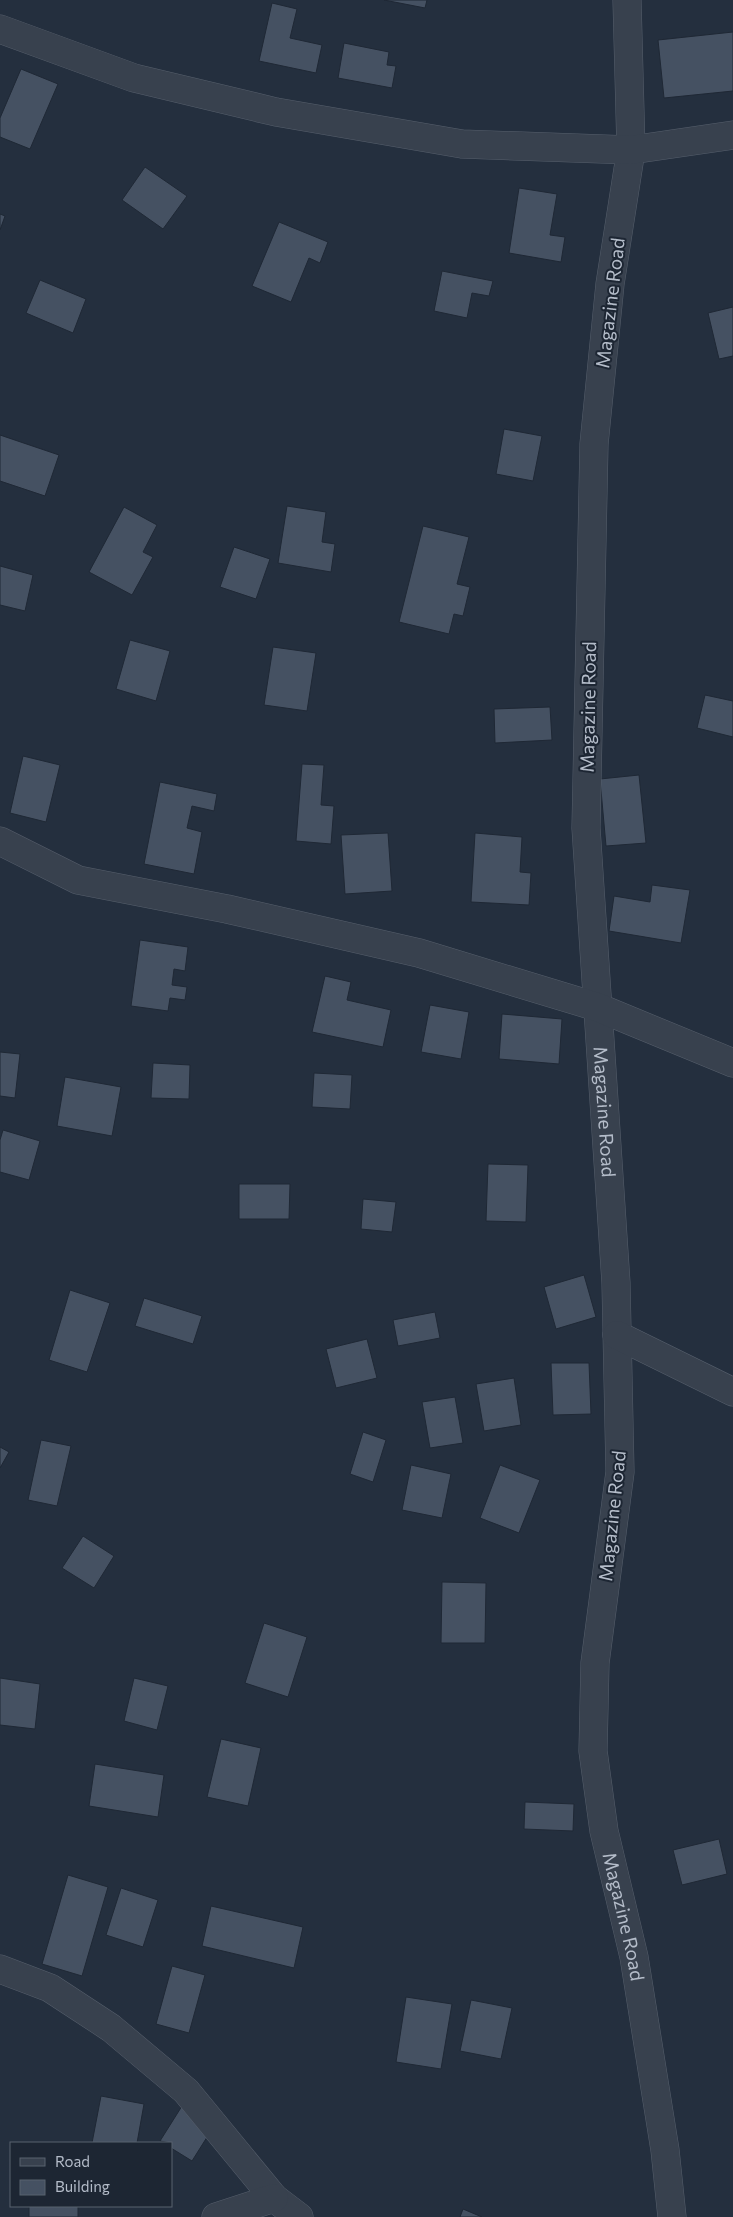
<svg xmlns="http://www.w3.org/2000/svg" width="733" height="2217" font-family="Commissioner,sans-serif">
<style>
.building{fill:#455162;stroke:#1f2835}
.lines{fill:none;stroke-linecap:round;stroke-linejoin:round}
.street-casing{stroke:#565f6c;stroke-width:29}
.street{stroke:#38414e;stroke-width:28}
.labels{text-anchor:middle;stroke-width:4;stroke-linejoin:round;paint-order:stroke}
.street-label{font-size:19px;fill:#b4bcc9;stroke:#1d2633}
</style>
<rect width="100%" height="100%" fill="#242f3e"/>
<g class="building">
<polygon points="384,0 427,0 425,8"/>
<polygon points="272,3 297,9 290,38 322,45 316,73 259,61"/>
<polygon points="733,32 733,91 664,98 658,40"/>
<polygon points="344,43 389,52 387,65 396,66 392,88 338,78"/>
<polygon points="21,69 58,84 30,149 0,137 0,118"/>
<polygon points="145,167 187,196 163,229 122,200"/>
<polygon points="519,188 557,194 550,235 565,237 561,262 509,253"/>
<polygon points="0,214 5,216 0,230"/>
<polygon points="279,222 328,242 320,263 309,258 291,302 252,286"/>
<polygon points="442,271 493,281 489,296 472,293 467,318 434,311"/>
<polygon points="40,280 86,299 73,333 26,313"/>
<polygon points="733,307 733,356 719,359 708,313"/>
<polygon points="504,429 542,436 533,481 496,474"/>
<polygon points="0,435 59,455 45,496 0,481"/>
<polygon points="287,506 326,512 322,542 335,544 331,572 278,563"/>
<polygon points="124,507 157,525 143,552 153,557 132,595 89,572"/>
<polygon points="423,526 469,537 457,584 470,587 463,616 454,614 449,634 399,622"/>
<polygon points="234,547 270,559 256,599 220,587"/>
<polygon points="0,566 33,575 25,611 0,605"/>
<polygon points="130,640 170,651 156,701 116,689"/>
<polygon points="273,647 316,653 307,711 264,705"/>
<polygon points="705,695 733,701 733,737 697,728"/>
<polygon points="550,707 552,740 495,743 494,709"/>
<polygon points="23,756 60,765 46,822 10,813"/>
<polygon points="302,764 324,765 321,805 334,806 331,844 296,841"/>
<polygon points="639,775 646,843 606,846 600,779"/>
<polygon points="160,782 217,794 214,811 192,806 187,828 202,832 194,874 144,864"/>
<polygon points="388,833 392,891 345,894 341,835"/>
<polygon points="475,833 522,837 520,872 531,873 529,905 471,902"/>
<polygon points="652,885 690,890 681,943 609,931 614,896 650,902"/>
<polygon points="140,940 188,947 185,971 174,969 172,985 187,987 185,1000 170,998 168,1011 131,1006"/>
<polygon points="325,976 351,982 347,1000 391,1010 383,1047 312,1032"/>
<polygon points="430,1005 469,1012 461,1059 421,1052"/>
<polygon points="502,1014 562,1019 559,1064 499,1059"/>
<polygon points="0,1052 20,1054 15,1098 0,1096"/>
<polygon points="153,1063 190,1065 189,1099 151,1098"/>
<polygon points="314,1073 352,1075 350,1109 312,1107"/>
<polygon points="65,1077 121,1087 112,1136 57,1126"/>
<polygon points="3,1130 40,1141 29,1180 0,1172 0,1140"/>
<polygon points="488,1164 528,1165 526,1222 486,1221"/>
<polygon points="239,1184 290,1184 289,1219 239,1219"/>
<polygon points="363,1199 396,1202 392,1232 361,1229"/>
<polygon points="584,1275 596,1317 556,1329 544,1287"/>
<polygon points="70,1290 110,1303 87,1372 49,1360"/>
<polygon points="144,1298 202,1316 193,1344 135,1326"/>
<polygon points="435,1312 440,1338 398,1346 393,1320"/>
<polygon points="367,1339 377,1378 336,1388 326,1349"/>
<polygon points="551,1363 589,1363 591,1414 553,1415"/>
<polygon points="514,1378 521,1425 484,1431 476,1384"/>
<polygon points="455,1397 463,1443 430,1448 422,1402"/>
<polygon points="363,1432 386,1440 373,1482 350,1474"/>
<polygon points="41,1440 71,1446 57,1506 28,1500"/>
<polygon points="0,1447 9,1452 0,1468"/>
<polygon points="411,1465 451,1474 442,1518 402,1510"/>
<polygon points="500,1465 540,1480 519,1533 480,1518"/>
<polygon points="83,1536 114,1556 94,1588 62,1568"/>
<polygon points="442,1582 486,1583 485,1643 441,1643"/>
<polygon points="264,1623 307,1637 288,1697 245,1683"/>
<polygon points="0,1678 40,1684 35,1729 0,1725"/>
<polygon points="134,1678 168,1686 157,1730 124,1721"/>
<polygon points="221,1739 261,1748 248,1806 207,1797"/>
<polygon points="95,1764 164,1775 158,1817 89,1806"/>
<polygon points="525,1802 574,1804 573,1831 524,1829"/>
<polygon points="719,1839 727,1874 682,1885 673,1850"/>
<polygon points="68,1875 108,1887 82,1976 42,1964"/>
<polygon points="121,1888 158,1900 143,1947 106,1935"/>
<polygon points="211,1906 303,1927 294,1968 202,1946"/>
<polygon points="172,1966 205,1975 189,2033 156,2024"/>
<polygon points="406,1997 452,2004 441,2069 396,2062"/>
<polygon points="471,2000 512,2008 501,2059 460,2051"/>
<polygon points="101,2096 144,2104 137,2143 92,2143"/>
<polygon points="182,2106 214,2126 192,2161 171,2148 171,2143 160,2141"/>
<rect x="29" y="2206" width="49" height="11"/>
<polygon points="463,2209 482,2217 460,2217"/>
</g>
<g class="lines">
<defs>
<g id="street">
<path id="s1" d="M627 0 631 150 610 284 594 444 586 828 616 1283 620 1472 595 1663 593 1751 604 1831 634 1957 665 2150 672 2217"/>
<polyline points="0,29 134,78 276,112 462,144 631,150 733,135"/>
<polyline points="0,841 78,880 227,909 419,953 597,1007 733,1063"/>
<polyline points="617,1335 733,1392"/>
<polyline points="0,1969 50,1988 111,2028 186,2091 274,2198 299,2217"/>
<polyline points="216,2217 274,2198"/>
</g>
</defs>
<use href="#street" class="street-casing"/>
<use href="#street" class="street"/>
</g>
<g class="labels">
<g class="street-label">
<text transform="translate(610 303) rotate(-83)" y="7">Magazine Road</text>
<text transform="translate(588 707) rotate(-89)" y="7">Magazine Road</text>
<text dy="7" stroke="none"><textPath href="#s1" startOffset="1115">Magazine Road</textPath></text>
<text transform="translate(612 1516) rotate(-84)" y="7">Magazine Road</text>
<text dy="7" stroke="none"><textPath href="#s1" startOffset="1925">Magazine Road</textPath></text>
</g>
</g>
<rect x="10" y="2142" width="162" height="65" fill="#1d2633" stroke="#59626f"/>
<rect x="20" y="2158" width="25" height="8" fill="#38414e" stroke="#59626f"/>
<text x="55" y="2167" font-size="15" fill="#b4bcc9">Road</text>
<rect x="20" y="2180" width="25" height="15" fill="#455162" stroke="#59626f"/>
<text x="55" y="2192" font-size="15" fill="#b4bcc9">Building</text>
</svg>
